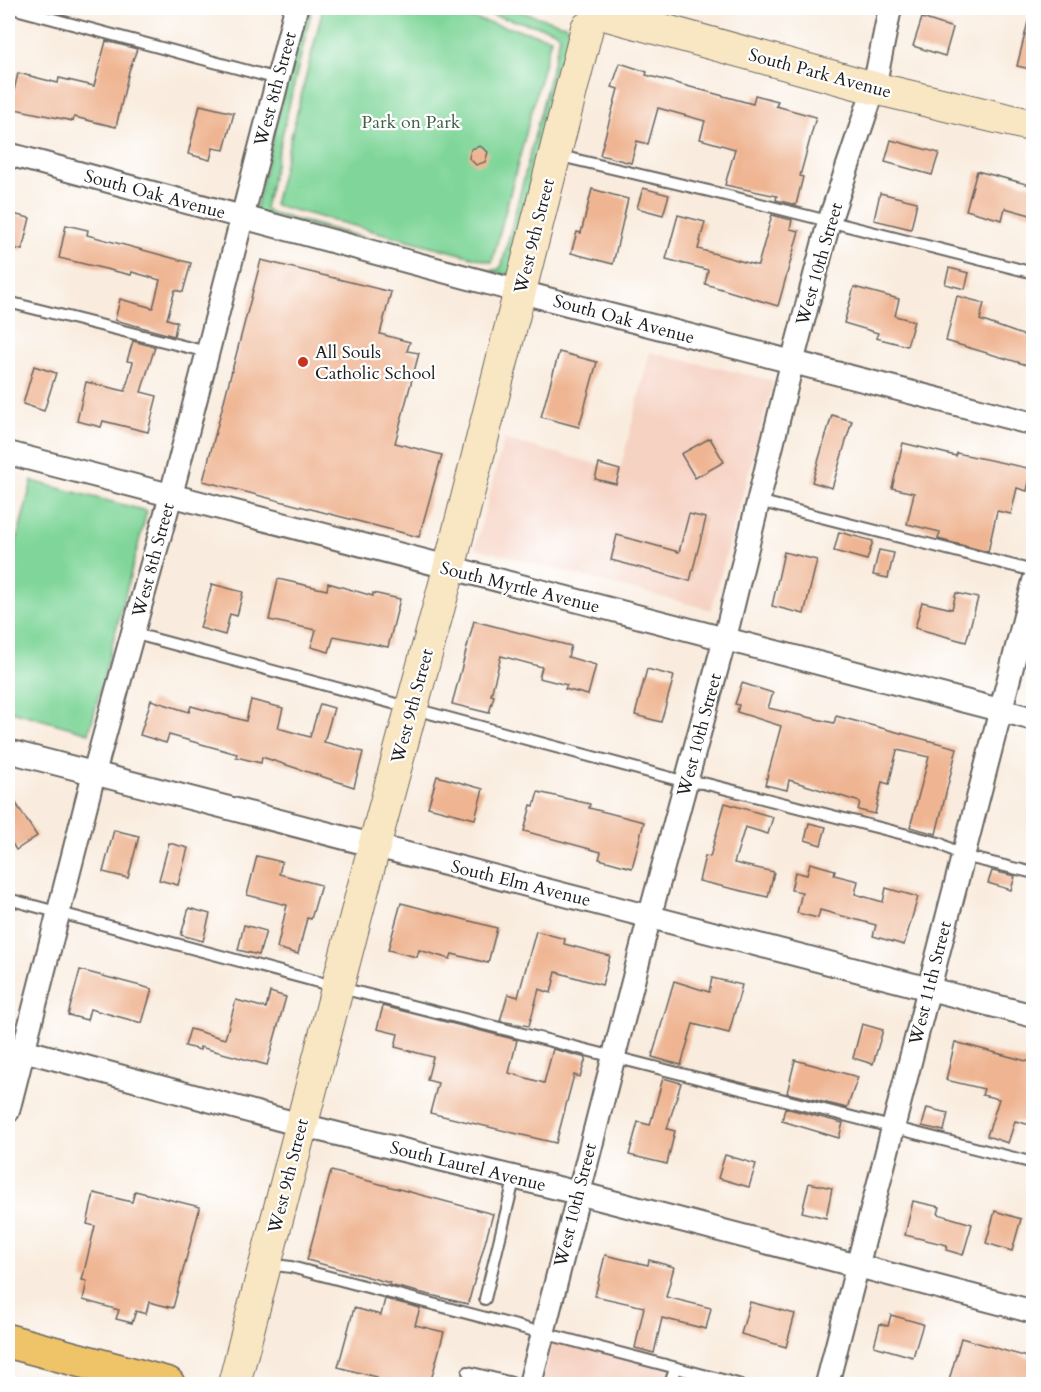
<svg xmlns="http://www.w3.org/2000/svg" width="1041" height="1392" font-family="Cardo,serif">
<style>
.built{fill:#f6d2c3}
.green{fill:#80d69a;stroke:#4e795b;stroke-width:1.5}
.building{fill:#efb593}
.lines{fill:none;stroke-linecap:round;stroke-linejoin:round}
.lane-casing{stroke:#696560;stroke-width:14}
.street-casing{stroke:#696560;stroke-width:26}
.secondary-casing{stroke:#696560;stroke-width:34}
.primary-casing{stroke:#696560;stroke-width:36}
.lane{stroke:#fff;stroke-width:10}
.street{stroke:#fff;stroke-width:22}
.secondary{stroke:#f9e7c3;stroke-width:32}
.primary{stroke:#efc469;stroke-width:33}
.poi-dot{fill:#c8321e;stroke:#fff;stroke-width:2}
.labels{text-anchor:middle;stroke-width:4.5;stroke-linejoin:round;paint-order:stroke}
.street-label{font-size:18px;fill:#1c1c1c;stroke:#fff}
.park-label{font-size:18px;fill:#3f5d48;stroke:#fff}
.poi-label{font-size:18px;fill:#1c1c1c;stroke:#fff;text-anchor:start}
</style>
<rect width="100%" height="100%" fill="#fff"/>
<filter id="ink" filterUnits="userSpaceOnUse"><feTurbulence type="fractalNoise" baseFrequency=".0167" numOctaves="2"/><feDisplacementMap in="SourceGraphic" scale="12" xChannelSelector="R" yChannelSelector="G"/><feConvolveMatrix kernelMatrix="1 2 1 2 8 2 1 2 1" color-interpolation-filters="sRGB"/></filter>
<filter id="wash" filterUnits="userSpaceOnUse"><feTurbulence type="fractalNoise" baseFrequency=".008" numOctaves="4" result="noise"/><feDisplacementMap in="SourceGraphic" scale="24" xChannelSelector="R" yChannelSelector="G"/><feGaussianBlur stdDeviation="1.35" result="paint"/><feColorMatrix in="noise" values="0 0 0 0 0 0 0 0 0 0 0 0 0 0 0 0 0 1.4 0 .05"/><feComposite in="paint" operator="in"/></filter>
<g filter="url(#wash)">
<rect width="100%" height="100%" fill="#f9ecde"/>
<g class="built">
<polygon points="650,352 774,381 711,610 475,548 504,439 620,470"/>
<polygon points="554,1337 746,1384 542,1384"/>
</g>
<g class="green">
<polygon points="304,8 312,8 265,208 271,213 490,271 499,269 502,265 560,36 553,30 463,8 508,8 565,25 570,29 570,39 510,276 255,212"/>
<polygon points="323,8 429,8 551,38 492,262 274,205"/>
<polygon points="32,481 147,511 89,733 8,710 8,574"/>
</g>
<g id="blocks">
<g class="building">
<polygon points="922,18 953,28 945,56 913,46"/>
<polygon points="1028,22 1034,23 1034,70 1017,66"/>
<polygon points="106,41 137,49 129,71 116,127 74,117 73,121 10,108 18,73 58,83 59,78 94,86"/>
<polygon points="620,63 647,72 646,75 753,104 755,95 778,101 776,106 816,117 800,176 803,177 796,205 776,200 777,196 725,185 735,149 700,139 705,121 658,108 648,144 637,141 631,163 600,155 618,89 612,87"/>
<polygon points="200,105 234,113 224,150 213,148 210,160 188,154"/>
<polygon points="891,140 939,153 932,175 885,162"/>
<polygon points="480,146 488,152 485,162 476,165 469,158 471,149"/>
<polygon points="977,171 1034,186 1034,216 1005,208 1002,220 966,210"/>
<polygon points="643,188 669,195 663,215 637,208"/>
<polygon points="592,189 628,199 613,264 571,253 577,232 581,233"/>
<polygon points="880,193 917,202 911,229 874,220"/>
<polygon points="8,213 30,218 22,250 8,247"/>
<polygon points="678,215 705,222 698,249 755,265 758,265 772,215 792,220 790,229 799,231 778,306 705,284 708,270 666,259"/>
<polygon points="66,225 88,230 87,235 191,263 183,292 175,290 167,319 177,322 174,336 115,320 120,299 153,308 160,280 132,272 131,275 59,258"/>
<polygon points="261,260 391,292 380,334 410,342 407,351 419,353 395,443 442,455 419,537 203,481"/>
<polygon points="949,268 969,273 965,289 945,284"/>
<polygon points="854,287 899,299 895,316 914,321 907,346 876,338 878,333 844,323"/>
<polygon points="957,296 984,303 980,320 1034,339 1034,367 946,341"/>
<polygon points="133,341 155,347 141,392 157,396 148,432 103,421 101,427 77,421 86,382 125,391 133,362 127,361"/>
<polygon points="559,352 597,362 579,427 541,417"/>
<polygon points="34,366 56,373 44,411 23,404"/>
<polygon points="832,415 852,421 832,488 812,482"/>
<polygon points="710,438 724,462 695,478 681,454"/>
<polygon points="903,443 956,456 957,453 1032,469 1027,491 1017,488 1011,514 997,511 988,552 938,539 940,532 907,524 914,493 892,488"/>
<polygon points="599,464 620,470 616,484 595,479"/>
<polygon points="689,514 706,518 690,581 611,560 617,535 679,552"/>
<polygon points="839,532 873,541 867,560 834,551"/>
<polygon points="879,550 894,553 888,578 873,575"/>
<polygon points="784,552 817,560 804,614 772,606"/>
<polygon points="278,579 327,590 328,583 373,596 373,593 400,599 388,647 334,636 329,652 311,647 316,630 269,620"/>
<polygon points="212,584 243,592 237,616 230,614 225,635 200,628"/>
<polygon points="956,593 978,598 966,642 915,628 922,602 952,609"/>
<polygon points="474,621 571,646 568,657 596,665 588,695 565,689 567,685 539,678 542,667 501,656 491,695 494,696 489,713 452,704"/>
<polygon points="647,669 674,676 661,722 635,715"/>
<polygon points="742,683 773,693 768,708 834,723 836,716 957,748 936,834 910,827 929,757 897,750 889,784 882,782 875,814 858,810 860,802 789,780 787,790 765,785 781,726 737,712 739,705 735,704"/>
<polygon points="151,700 189,712 191,706 246,721 251,700 283,708 278,728 310,737 320,704 334,708 324,742 363,752 354,787 262,757 261,763 236,757 237,754 169,735 166,743 140,735"/>
<polygon points="437,776 483,789 475,819 428,807"/>
<polygon points="8,791 37,836 16,850 8,837"/>
<polygon points="538,792 590,804 589,808 644,822 632,868 599,859 601,852 524,831 531,805 534,806"/>
<polygon points="725,803 773,817 768,834 745,827 734,863 774,872 768,897 699,881 705,856 710,857"/>
<polygon points="809,823 826,827 821,845 805,840"/>
<polygon points="114,830 139,836 128,878 103,872"/>
<polygon points="169,843 188,848 178,885 159,880"/>
<polygon points="257,856 282,862 279,874 321,885 311,919 307,918 298,954 277,948 287,905 247,895"/>
<polygon points="810,863 835,870 834,875 858,881 855,894 883,902 886,888 918,897 904,945 873,936 876,925 820,910 818,918 797,913 802,892 791,890 795,872 807,875"/>
<polygon points="992,871 1015,876 1011,890 988,883"/>
<polygon points="401,903 497,928 488,963 452,954 450,959 419,950 417,957 388,950"/>
<polygon points="189,908 210,914 203,941 181,935"/>
<polygon points="244,925 266,931 259,955 238,950"/>
<polygon points="536,931 565,939 564,944 610,956 602,985 556,972 551,993 539,989 529,1026 500,1021 508,994 518,997"/>
<polygon points="80,970 152,989 142,1023 90,1009 87,1020 68,1015"/>
<polygon points="712,978 742,985 729,1033 693,1024 681,1065 652,1057 674,981 709,992"/>
<polygon points="270,992 286,997 267,1065 200,1047 200,1050 185,1046 190,1029 225,1039 236,1000 266,1008"/>
<polygon points="383,1006 517,1040 509,1073 544,1083 553,1049 586,1058 580,1077 574,1075 556,1143 430,1113 438,1083 427,1080 433,1057 395,1047 398,1034 377,1029"/>
<polygon points="862,1024 883,1030 873,1064 853,1058"/>
<polygon points="955,1042 1034,1063 1034,1126 1015,1121 1008,1143 987,1136 999,1099 982,1095 984,1089 946,1080"/>
<polygon points="795,1060 858,1077 847,1108 787,1093"/>
<polygon points="663,1078 681,1083 667,1129 675,1131 667,1164 629,1155 638,1122 650,1125"/>
<polygon points="785,1108 843,1123 839,1138 782,1121"/>
<polygon points="927,1108 948,1113 944,1131 922,1126"/>
<polygon points="725,1155 756,1164 749,1187 718,1178"/>
<polygon points="331,1171 493,1214 468,1304 389,1285 390,1283 307,1260"/>
<polygon points="809,1183 832,1188 826,1218 802,1212"/>
<polygon points="135,1191 200,1207 173,1308 149,1302 146,1314 136,1311 132,1323 116,1319 119,1310 83,1300 87,1281 82,1280 95,1226 87,1224 94,1193 132,1202"/>
<polygon points="913,1201 940,1207 938,1214 972,1224 963,1255 946,1250 947,1245 905,1235"/>
<polygon points="995,1211 1021,1219 1012,1251 986,1243"/>
<polygon points="605,1255 648,1265 649,1260 674,1267 666,1297 711,1308 706,1329 662,1318 654,1353 635,1348 644,1307 595,1296"/>
<polygon points="385,1299 420,1308 415,1325 444,1332 430,1384 374,1384 376,1377 338,1367 354,1308 381,1315"/>
<polygon points="750,1302 795,1314 786,1347 741,1334"/>
<polygon points="891,1315 923,1324 913,1357 874,1346 880,1324 888,1326"/>
<polygon points="961,1338 1034,1359 1034,1384 948,1384"/>
</g>
</g>
</g>
<g filter="url(#ink)">
<use href="#blocks" fill-opacity="0" stroke="#696560" stroke-width="1.5"/>
<g class="lines">
<defs>
<g id="lane">
<polyline points="12,8 278,79"/>
<polyline points="556,155 709,191 1034,273"/>
<polyline points="8,302 207,352"/>
<polyline points="758,501 1034,571"/>
<polyline points="132,633 686,782 703,783 939,843 963,856 1034,873"/>
<polyline points="8,899 337,987 1034,1163"/>
<polyline points="267,1264 291,1267 738,1384"/>
<polyline points="485,1299 515,1176"/>
<polyline points="468,1372 516,1384"/>
<polyline points="670,1384 675,1369"/>
</g>
<g id="street">
<polyline points="8,154 540,297 1034,424"/>
<polyline points="8,453 1034,719"/>
<polyline points="8,751 1034,1016"/>
<polyline points="8,1046 301,1125 578,1193 1034,1312"/>
<polyline points="8,1111 94,773 171,495 296,8"/>
<polyline points="530,1384 650,915 725,638 792,363 829,222 874,88 890,8"/>
<polyline points="827,1384 1034,581"/>
</g>
<g id="secondary">
<polyline points="608,15 874,88 1034,126"/>
<polyline points="234,1384 374,847 449,569 587,28"/>
</g>
<polyline id="primary" points="8,1341 168,1384"/>
</defs>
<use href="#lane" class="lane-casing"/>
<use href="#street" class="street-casing"/>
<use href="#secondary" class="secondary-casing"/>
<use href="#primary" class="primary-casing"/>
<use href="#lane" class="lane"/>
<use href="#street" class="street"/>
<use href="#secondary" class="secondary"/>
<use href="#primary" class="primary"/>
</g>
</g>
<circle class="poi-dot" cx="303" cy="362" r="6"/>
<g class="labels">
<g class="street-label">
<text transform="translate(820 73) rotate(15)" y="6">South Park Avenue</text>
<text transform="translate(275 89) rotate(-75)" y="6">West 8th Street</text>
<text transform="translate(155 194) rotate(15)" y="6">South Oak Avenue</text>
<text transform="translate(534 236) rotate(-76)" y="6">West 9th Street</text>
<text transform="translate(819 264) rotate(-74)" y="6">West 10th Street</text>
<text transform="translate(624 319) rotate(15)" y="6">South Oak Avenue</text>
<text transform="translate(153 560) rotate(-75)" y="6">West 8th Street</text>
<text transform="translate(520 587) rotate(14)" y="6">South Myrtle Avenue</text>
<text transform="translate(412 706) rotate(-75)" y="6">West 9th Street</text>
<text transform="translate(699 735) rotate(-75)" y="6">West 10th Street</text>
<text transform="translate(521 883) rotate(14)" y="6">South Elm Avenue</text>
<text transform="translate(930 983) rotate(-76)" y="6">West 11th Street</text>
<text transform="translate(468 1166) rotate(14)" y="6">South Laurel Avenue</text>
<text transform="translate(288 1176) rotate(-76)" y="6">West 9th Street</text>
<text transform="translate(575 1205) rotate(-76)" y="6">West 10th Street</text>
</g>
<g class="park-label">
<text x="411" y="128">Park on Park</text>
</g>
<g class="poi-label">
<text x="315" y="358">All Souls<tspan x="315" dy="21">Catholic School</tspan></text>
</g>
</g>
<rect width="1041" height="1392" fill="none" stroke="#fff" stroke-width="30"/>
</svg>
